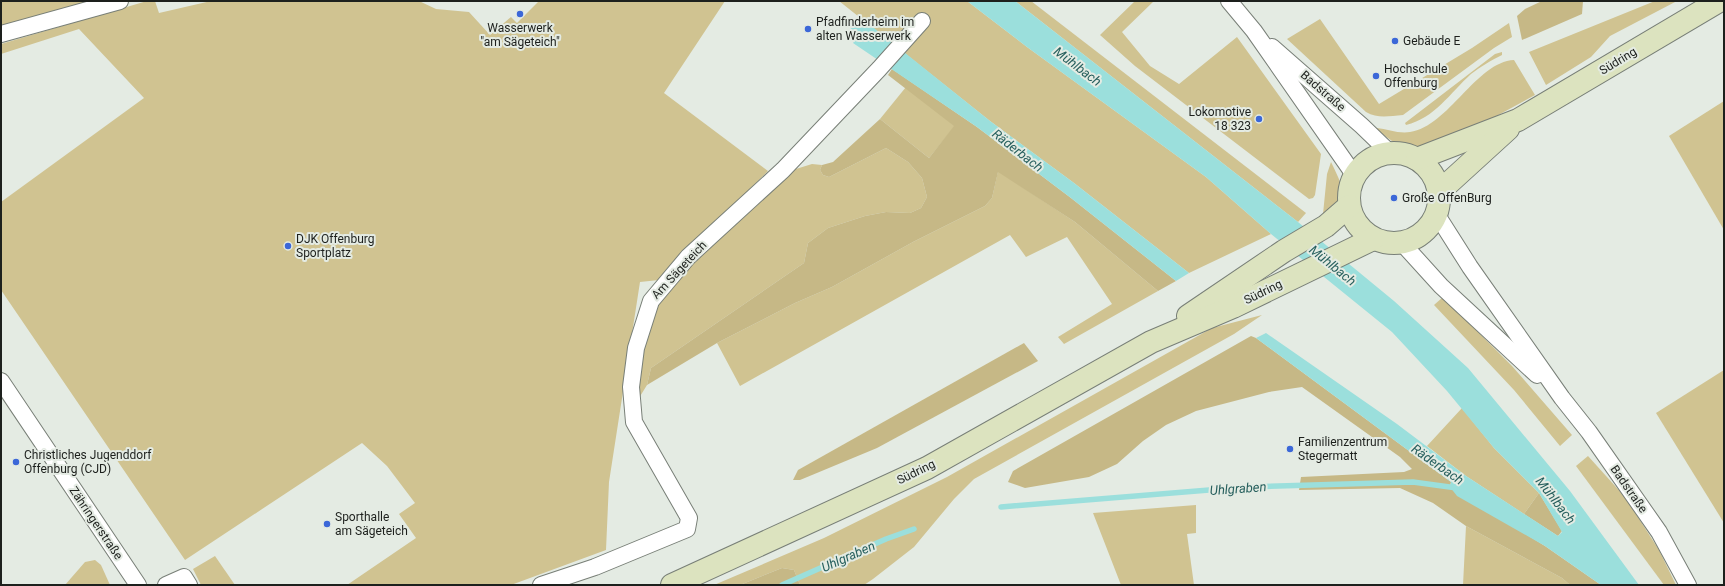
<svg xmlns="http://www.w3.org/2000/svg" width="1725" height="586" font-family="Roboto,sans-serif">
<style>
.green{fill:#d0c391}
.forest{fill:#c6b886}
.water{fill:#9bdfdc}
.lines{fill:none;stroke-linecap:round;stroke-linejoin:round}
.stream{stroke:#9bdfdc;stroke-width:5.5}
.street-casing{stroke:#787f77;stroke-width:18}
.secondary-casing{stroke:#787f77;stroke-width:24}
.street{stroke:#fff;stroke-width:16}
.secondary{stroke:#dce3bf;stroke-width:22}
.poi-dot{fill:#3b67d8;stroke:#e4ebe3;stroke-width:1.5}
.labels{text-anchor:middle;stroke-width:4;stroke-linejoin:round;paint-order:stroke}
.poi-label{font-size:12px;fill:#1d201d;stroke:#e4ebe3;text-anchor:start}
.street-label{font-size:12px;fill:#1d201d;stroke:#e4ebe3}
.water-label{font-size:13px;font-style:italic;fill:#265f5d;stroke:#e4ebe3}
</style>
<rect width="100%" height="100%" fill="#e4ebe3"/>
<g class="green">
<polygon points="1,1 98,1 1,27"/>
<polygon points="147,1 155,1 159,13 211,1 419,1 436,9 469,12 490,35 511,17 517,23 539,1 725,1 664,93 768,171 659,280 640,282 609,482 606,550 511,585 347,585 416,538 399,514 415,503 387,466 362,443 185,560 1,290 1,202 144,98 79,29 1,54 1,44"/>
<polygon points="839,1 967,1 1027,47 1206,177 1271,234 1189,273 1074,183 990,121"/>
<polygon points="1015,1 1031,1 1306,213 1298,222"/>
<polygon points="1135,1 1154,1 1122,32 1150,66 1179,84 1237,37 1321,154 1315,195 1313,198 1309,199 1135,66 1100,35"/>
<polygon points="1655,1 1677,1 1610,36 1591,57 1546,85 1529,52"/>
<path d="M1320 19 1379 104 1472 48 1509 23 1512 37 1494 48 1403 115C1389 116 1378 119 1366 112L1287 39Z"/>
<path d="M1502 52V55C1492 60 1480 67 1471 74 1450 93 1435 118 1406 125L1405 123 1495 54Z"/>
<path d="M1514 60 1535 95 1454 139 1431 148H1415L1392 141 1377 130V128C1387 129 1399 134 1410 132 1449 126 1476 62 1514 60Z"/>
<polygon points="906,87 955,126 929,158 880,119"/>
<polygon points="1724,101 1724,230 1669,136"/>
<polygon points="886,148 908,162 922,178 927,197 921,208 910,213 886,212 865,216 828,228 808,243 804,263 651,368 647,385 639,398 636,384 643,343 660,300 683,273 783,173 812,164 822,165 820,170 823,175 829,177"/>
<path d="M1331 162C1344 189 1348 194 1327 218L1323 214 1327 174Z"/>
<polygon points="998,171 1075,222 1158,291 1064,344 1058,337 1112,304 1067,237 1026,257 1010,235 740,386 717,343 795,303 832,287 913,242 985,206 992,198"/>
<polygon points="1443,297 1512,366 1572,435 1560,446 1514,390 1434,305"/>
<polygon points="1262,315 1234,334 974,479 954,499 914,547 873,579 864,585 800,585 794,570 782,568 740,585 714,585 824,538 947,477 1212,328"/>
<polygon points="1724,370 1724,523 1656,413"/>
<polygon points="1462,408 1494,448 1539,493 1524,514 1466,476 1427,446"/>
<polygon points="1588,456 1625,497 1659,550 1676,585 1664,585 1576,466"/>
<polygon points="1196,505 1196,533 1187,534 1194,585 1121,585 1093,513"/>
<polygon points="1466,526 1562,578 1570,585 1462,585 1463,585"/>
<polygon points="215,556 235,585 201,585 193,569"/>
<polygon points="95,560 101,565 110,585 65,585 85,562"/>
</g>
<g class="forest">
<polygon points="1542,1 1583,1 1582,14 1522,40 1517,16 1525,9"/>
<polygon points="892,69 977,127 1071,198 1176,281 1158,291 1075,222 998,172 992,198 985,206 913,242 832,287 795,303 717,343 647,385 651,368 804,263 808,243 828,228 865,216 886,212 910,213 921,208 927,197 922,178 908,162 886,148 829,177 823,175 820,170 822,165 833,162 880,119 929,158 954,126 888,75"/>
<polygon points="1251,336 1256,338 1451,482 1450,487 1545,546 1601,585 1570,585 1562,578 1466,526 1433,503 1400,488 1299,490 1301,477 1404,472 1412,469 1400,457 1302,387 1269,392 1196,411 1166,425 1143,441 1117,464 1089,477 1025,488 1008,482 1013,471"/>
<polygon points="1024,343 1038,361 877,448 800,480 793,480 798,470"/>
<polygon points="1539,493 1562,531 1558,536 1524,514"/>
<polygon points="782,568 794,570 800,585 740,585"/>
</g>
<g class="water">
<polygon points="967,1 1015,1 1298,222 1394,301 1468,368 1570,491 1639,585 1601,585 1545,546 1457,496 1450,487 1451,482 1256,338 1266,333 1397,424 1466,476 1558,536 1562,532 1539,493 1494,448 1447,391 1392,332 1271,234 1206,177 1027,47"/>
<polygon points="859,16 990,121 1074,183 1189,273 1176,281 1071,198 977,127 853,43 859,35 849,27"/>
</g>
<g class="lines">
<g class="stream">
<polyline points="1001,507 1246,487 1413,482 1457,488"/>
<polyline points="782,585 886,539 914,529"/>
</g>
<defs>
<g id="street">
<polyline points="1229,1 1254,31 1355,176"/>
<polyline points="1,34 120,1"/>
<polyline points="1272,47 1362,126 1390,153"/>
<polyline points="1437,215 1470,267 1562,398 1589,432 1659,532 1688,585"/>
<polyline points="1402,243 1441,286 1537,375"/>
<polyline points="1,381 138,585"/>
<polyline points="166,585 184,577 189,585"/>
<polyline points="541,585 595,567 687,529 689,518 634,422 631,387 636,348 651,301 688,257 783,170 879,69 922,21"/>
</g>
<g id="secondary">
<circle cx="1394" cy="198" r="45"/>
<polyline points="1417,159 1518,120 1719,1"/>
<polyline points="1440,191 1508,129"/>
<polyline points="1188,316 1284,251 1326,226 1349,206"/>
<polyline points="672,585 927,468 1151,342 1233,307 1373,239"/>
</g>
</defs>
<use href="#street" class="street-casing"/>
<use href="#secondary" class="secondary-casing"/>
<use href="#street" class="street"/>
<use href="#secondary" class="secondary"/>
</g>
<g class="poi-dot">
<circle cx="520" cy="14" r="4"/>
<circle cx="808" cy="29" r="4"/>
<circle cx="1395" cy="41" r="4"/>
<circle cx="1376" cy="76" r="4"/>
<circle cx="1259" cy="119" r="4"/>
<circle cx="1394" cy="198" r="4"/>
<circle cx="288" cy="246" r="4"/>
<circle cx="1290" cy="449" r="4"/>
<circle cx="16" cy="462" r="4"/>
<circle cx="327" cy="524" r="4"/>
</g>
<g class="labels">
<g class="poi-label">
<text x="816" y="26">Pfadfinderheim im<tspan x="816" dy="14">alten Wasserwerk</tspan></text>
<text x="520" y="32" text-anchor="middle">Wasserwerk<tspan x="520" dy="14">"am Sägeteich"</tspan></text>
<text x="1403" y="45">Gebäude E</text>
<text x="1384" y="73">Hochschule<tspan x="1384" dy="14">Offenburg</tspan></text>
<text x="1251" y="116" text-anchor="end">Lokomotive<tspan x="1251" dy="14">18 323</tspan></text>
<text x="1402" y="202">Große OffenBurg</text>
<text x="296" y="243">DJK Offenburg<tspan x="296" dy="14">Sportplatz</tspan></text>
<text x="1298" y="446">Familienzentrum<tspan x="1298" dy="14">Stegermatt</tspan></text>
<text x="24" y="459">Christliches Jugenddorf<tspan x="24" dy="14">Offenburg (CJD)</tspan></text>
<text x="335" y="521">Sporthalle<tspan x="335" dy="14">am Sägeteich</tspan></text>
</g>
<g class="street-label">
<text transform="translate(1618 61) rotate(-31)" y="4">Südring</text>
<text transform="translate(1323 91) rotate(41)" y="4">Badstraße</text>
<text transform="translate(679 270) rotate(-47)" y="4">Am Sägeteich</text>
<text transform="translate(1263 292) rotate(-26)" y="4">Südring</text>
<text transform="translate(916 472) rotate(-26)" y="4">Südring</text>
<text transform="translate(1629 489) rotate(55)" y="4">Badstraße</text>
<text transform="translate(96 523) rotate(56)" y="4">Zähringerstraße</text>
</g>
<g class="water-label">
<text transform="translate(1078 66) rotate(37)" y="5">Mühlbach</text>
<text transform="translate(1018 150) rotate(38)" y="5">Räderbach</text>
<text transform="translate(1333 265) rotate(39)" y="5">Mühlbach</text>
<text transform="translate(1438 464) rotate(35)" y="5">Räderbach</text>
<text transform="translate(1238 488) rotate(-4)" y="5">Uhlgraben</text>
<text transform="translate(1556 500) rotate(52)" y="5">Mühlbach</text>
<text transform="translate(848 556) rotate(-24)" y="5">Uhlgraben</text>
</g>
</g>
<rect width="1725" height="586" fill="none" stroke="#1d201d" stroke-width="4"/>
</svg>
